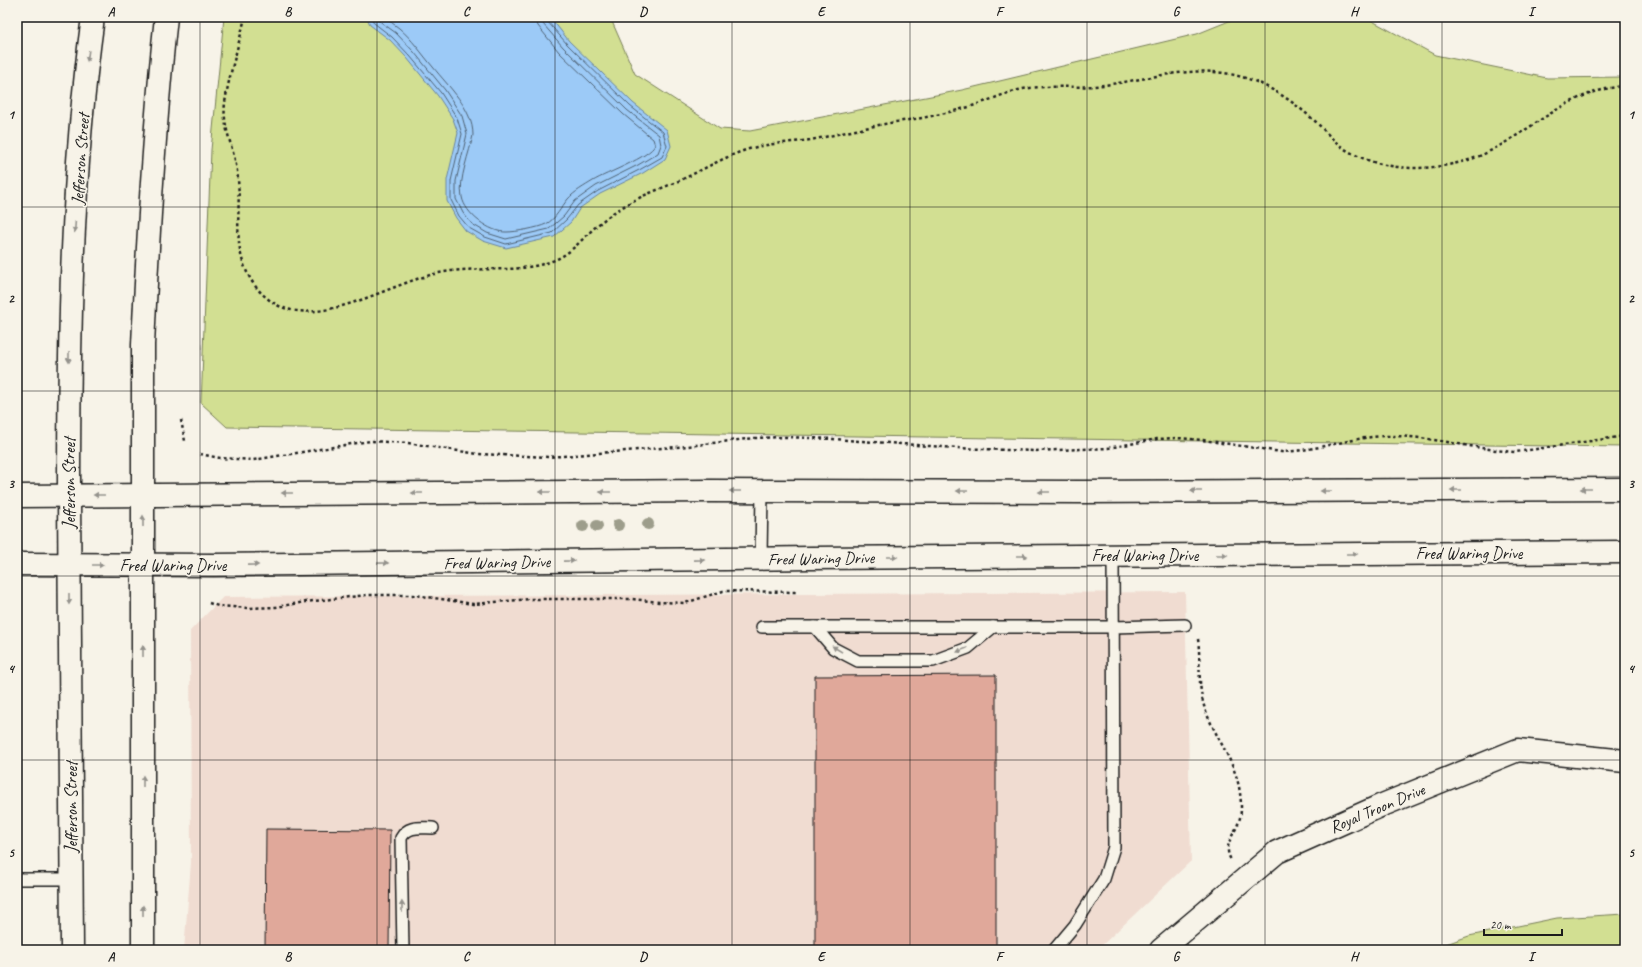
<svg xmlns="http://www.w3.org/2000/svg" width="1642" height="967" font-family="Caveat,sans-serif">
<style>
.built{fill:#f0dcd1}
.green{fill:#d2df92;stroke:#777e57}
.water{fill:#9ccaf7;stroke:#69849f}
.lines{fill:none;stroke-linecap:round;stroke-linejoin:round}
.shore{stroke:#4f6274;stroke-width:1}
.building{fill:#e0a89a;stroke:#1c1c1c}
.lane-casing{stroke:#1c1c1c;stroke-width:14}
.street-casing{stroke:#1c1c1c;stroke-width:25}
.secondary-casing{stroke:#1c1c1c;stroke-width:25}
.primary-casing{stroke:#1c1c1c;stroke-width:25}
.path{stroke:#1c1c1c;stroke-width:2.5;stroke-dasharray:3 3;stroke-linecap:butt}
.lane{stroke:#f7f3e8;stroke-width:11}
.street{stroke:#f7f3e8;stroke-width:22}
.secondary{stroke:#f7f3e8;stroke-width:22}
.primary{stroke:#f7f3e8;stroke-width:22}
.tree{fill:#9d9d8b}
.oneway{fill:#94928c}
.grid{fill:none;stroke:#1c1c1c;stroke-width:1;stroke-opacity:0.55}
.labels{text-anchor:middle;stroke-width:3.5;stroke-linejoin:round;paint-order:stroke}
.street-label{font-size:17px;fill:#1c1c1c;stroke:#f7f3e8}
.neatline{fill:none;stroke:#1c1c1c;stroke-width:1.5}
.grid-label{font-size:13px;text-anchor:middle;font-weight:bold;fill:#1c1c1c}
</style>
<rect width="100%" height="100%" fill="#f7f3e8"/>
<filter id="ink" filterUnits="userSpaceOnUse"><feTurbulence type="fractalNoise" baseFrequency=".025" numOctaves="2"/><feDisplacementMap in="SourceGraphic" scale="8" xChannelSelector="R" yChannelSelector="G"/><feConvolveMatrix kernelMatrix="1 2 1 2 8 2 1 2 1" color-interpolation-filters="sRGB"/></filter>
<g filter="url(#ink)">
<polygon class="built" points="1185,592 1191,861 1097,950 184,950 191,863 190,631 223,597"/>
<g class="green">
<polygon points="224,17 610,17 635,74 720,129 750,131 962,90 1197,34 1239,17 1365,17 1435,55 1547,78 1625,77 1625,447 227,427 201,403 211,150"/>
<polygon points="1625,914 1625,950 1429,950 1469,936 1557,918"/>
</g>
<polygon class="water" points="367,17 550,17 569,41 633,103 667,130 671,146 665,159 643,173 600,194 580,208 571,222 554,237 506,248 483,241 466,231 456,218 447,201 447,180 458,133 453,119 438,96 407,58 390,40 370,25"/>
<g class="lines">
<g class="shore">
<polyline points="371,17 374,23 392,37 410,56 441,93 457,118 462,134 451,181 451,200 459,216 469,228 485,237 506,244 552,233 567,219 578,205 598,191 641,169 662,157 667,146 663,132 630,106 567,44 547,21 546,17"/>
<polyline points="376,17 378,20 396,33 414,52 445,90 462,116 467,134 456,181 456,199 463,213 472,224 487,233 506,239 549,229 564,216 575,201 596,186 638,165 658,153 661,145 659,135 627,110 563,47 543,24 541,17"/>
<path d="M384 17C389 21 394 24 399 28 412 39 422 54 433 67 448 86 473 109 473 135 470 152 458 180 462 197 465 214 490 233 507 232 516 232 538 228 546 224 556 219 561 207 568 199 574 192 585 186 593 181 606 173 650 157 655 145L653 139 623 114 559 52 538 26 535 17"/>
</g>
</g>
<g class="building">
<polygon points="996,675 996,950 815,950 815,676"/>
<polygon points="266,829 390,830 389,950 265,950"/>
</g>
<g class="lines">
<defs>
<g id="lane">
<polyline points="761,558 762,491"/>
<polyline points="762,627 1113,627 1185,625"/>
<polyline points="815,627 833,648 858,661 933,661 968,648 993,627"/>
<polyline points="17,879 72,879"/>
<path d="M403 950 401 838C408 825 420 828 433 828"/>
<polyline points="1054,950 1075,925 1104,879 1114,847 1113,555"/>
</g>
<polyline id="street" points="1161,950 1277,852 1380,806 1518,750 1625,761"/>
<g id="secondary">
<polyline points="17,496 711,491 1083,492 1625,489"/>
<polyline points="17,564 214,565 811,558 1625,552"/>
</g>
<g id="primary">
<path d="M72 950C71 798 69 646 69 495 69 335 71 175 93 17"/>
<path d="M143 950V345C148 236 154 126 166 17"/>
</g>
</defs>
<use href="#lane" class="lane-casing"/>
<use href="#street" class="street-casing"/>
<use href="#secondary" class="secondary-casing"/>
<use href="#primary" class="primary-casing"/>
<g class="path">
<path d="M245 17C239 45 229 74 225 103 222 127 234 148 237 171 243 211 229 246 253 283 260 293 268 300 279 306 325 327 392 282 439 273 476 265 515 275 552 261 572 254 584 236 600 223 606 218 614 212 621 208 641 195 664 188 685 178 706 168 726 156 749 149 769 143 789 143 810 140 827 137 844 132 861 129 881 124 902 121 922 118 936 115 951 112 965 108 985 103 1003 93 1023 89 1047 85 1070 88 1094 86 1143 82 1191 62 1242 77 1270 85 1294 102 1316 122 1326 132 1336 144 1348 151 1369 163 1392 168 1416 168 1436 168 1466 163 1484 154 1534 130 1567 91 1625 86"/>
<polyline points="181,420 185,441"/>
<path d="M200 454 220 458 253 460 370 441 408 443 478 454 549 457 688 446 755 438 785 437 833 439 957 448 1034 451 1108 448 1157 439 1177 438 1203 440 1281 452C1315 451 1349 438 1383 436 1429 435 1471 449 1516 452L1625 436"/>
<polyline points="209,603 218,606 248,608 276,607 305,602 367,595 415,595 473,604 530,599 632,599 659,602 685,603 723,591 798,592"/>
<path d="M1198 639C1201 663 1197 685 1205 709 1215 737 1236 762 1240 793 1241 801 1242 813 1239 821 1235 835 1222 844 1231 860"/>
</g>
<use href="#lane" class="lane"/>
<use href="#street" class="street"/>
<use href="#secondary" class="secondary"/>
<use href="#primary" class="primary"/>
</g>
<g class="tree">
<circle cx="648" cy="524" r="6"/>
<circle cx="618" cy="525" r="6"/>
<circle cx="583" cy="526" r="6"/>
<circle cx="597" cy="526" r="6"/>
</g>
<defs><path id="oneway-solid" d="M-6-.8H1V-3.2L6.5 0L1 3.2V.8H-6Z"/></defs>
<g class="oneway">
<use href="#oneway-solid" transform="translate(88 56) rotate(98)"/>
<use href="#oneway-solid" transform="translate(75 227) rotate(94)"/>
<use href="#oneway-solid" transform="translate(69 357) rotate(90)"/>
<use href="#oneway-solid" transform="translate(1586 489) rotate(180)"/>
<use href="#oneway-solid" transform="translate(1456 490) rotate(180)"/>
<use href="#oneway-solid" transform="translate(735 491) rotate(180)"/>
<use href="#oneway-solid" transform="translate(962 491) rotate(-180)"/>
<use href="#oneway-solid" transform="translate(1196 491) rotate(180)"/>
<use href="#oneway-solid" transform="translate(1326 491) rotate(180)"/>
<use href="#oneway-solid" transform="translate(545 492) rotate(180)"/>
<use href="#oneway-solid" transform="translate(605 492) rotate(180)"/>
<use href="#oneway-solid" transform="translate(1044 492) rotate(-180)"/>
<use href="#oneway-solid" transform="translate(287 493) rotate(180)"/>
<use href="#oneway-solid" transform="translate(417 493) rotate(180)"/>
<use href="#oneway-solid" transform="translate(99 495) rotate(180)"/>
<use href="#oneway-solid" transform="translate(143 521) rotate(-90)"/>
<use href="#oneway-solid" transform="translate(1352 554)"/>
<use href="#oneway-solid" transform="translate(1222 555)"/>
<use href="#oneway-solid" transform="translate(1022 556)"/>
<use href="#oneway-solid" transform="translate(892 557)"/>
<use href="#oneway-solid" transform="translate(699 560) rotate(-1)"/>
<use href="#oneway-solid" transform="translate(569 561) rotate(-1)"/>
<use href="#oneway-solid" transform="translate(383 563) rotate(-1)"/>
<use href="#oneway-solid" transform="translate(98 565)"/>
<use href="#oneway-solid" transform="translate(253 565) rotate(-1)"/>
<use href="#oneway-solid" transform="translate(69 599) rotate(90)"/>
<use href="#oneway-solid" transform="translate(837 649) rotate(-148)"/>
<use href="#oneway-solid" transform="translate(962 650) rotate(158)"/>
<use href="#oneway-solid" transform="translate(143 651) rotate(-90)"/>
<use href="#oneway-solid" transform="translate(143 781) rotate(-90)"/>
<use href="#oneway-solid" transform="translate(402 907) rotate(-91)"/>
<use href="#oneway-solid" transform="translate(143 911) rotate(-90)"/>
</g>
</g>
<path class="grid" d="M200 17V950M377 17V950M555 17V950M732 17V950M910 17V950M1087 17V950M1265 17V950M1442 17V950M17 207H1625M17 391H1625M17 576H1625M17 760H1625"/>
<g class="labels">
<g class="street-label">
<text transform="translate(80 159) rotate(-86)" y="6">Jefferson Street</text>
<text transform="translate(69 483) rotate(-90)" y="6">Jefferson Street</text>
<text x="1469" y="559">Fred Waring Drive</text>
<text x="1145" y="561">Fred Waring Drive</text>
<text transform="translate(821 558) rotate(-1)" y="6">Fred Waring Drive</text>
<text transform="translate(497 562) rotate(-1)" y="6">Fred Waring Drive</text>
<text x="173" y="571">Fred Waring Drive</text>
<text transform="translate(71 807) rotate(-90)" y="6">Jefferson Street</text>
<text transform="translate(1377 808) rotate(-23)" y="6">Royal Troon Drive</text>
</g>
</g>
<rect width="1642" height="967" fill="none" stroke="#f7f3e8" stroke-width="44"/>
<path d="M1484 929v6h78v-6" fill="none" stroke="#1c1c1c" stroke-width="2"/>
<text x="1490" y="929" font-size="12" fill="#1c1c1c" stroke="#f7f3e8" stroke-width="3" paint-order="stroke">20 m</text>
<rect x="22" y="22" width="1598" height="923" class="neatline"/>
<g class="grid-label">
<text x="111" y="16">A</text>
<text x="288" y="16">B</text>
<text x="466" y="16">C</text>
<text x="643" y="16">D</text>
<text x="821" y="16">E</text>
<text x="999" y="16">F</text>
<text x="1176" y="16">G</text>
<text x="1354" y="16">H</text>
<text x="1531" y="16">I</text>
<text x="11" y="119">1</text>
<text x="1631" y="119">1</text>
<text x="11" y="303">2</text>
<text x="1631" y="303">2</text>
<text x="11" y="488">3</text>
<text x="1631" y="488">3</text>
<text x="11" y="673">4</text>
<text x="1631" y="673">4</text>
<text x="11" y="857">5</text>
<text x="1631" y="857">5</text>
<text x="111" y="961">A</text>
<text x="288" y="961">B</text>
<text x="466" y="961">C</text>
<text x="643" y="961">D</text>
<text x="821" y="961">E</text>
<text x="999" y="961">F</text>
<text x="1176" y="961">G</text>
<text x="1354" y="961">H</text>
<text x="1531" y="961">I</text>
</g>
</svg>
